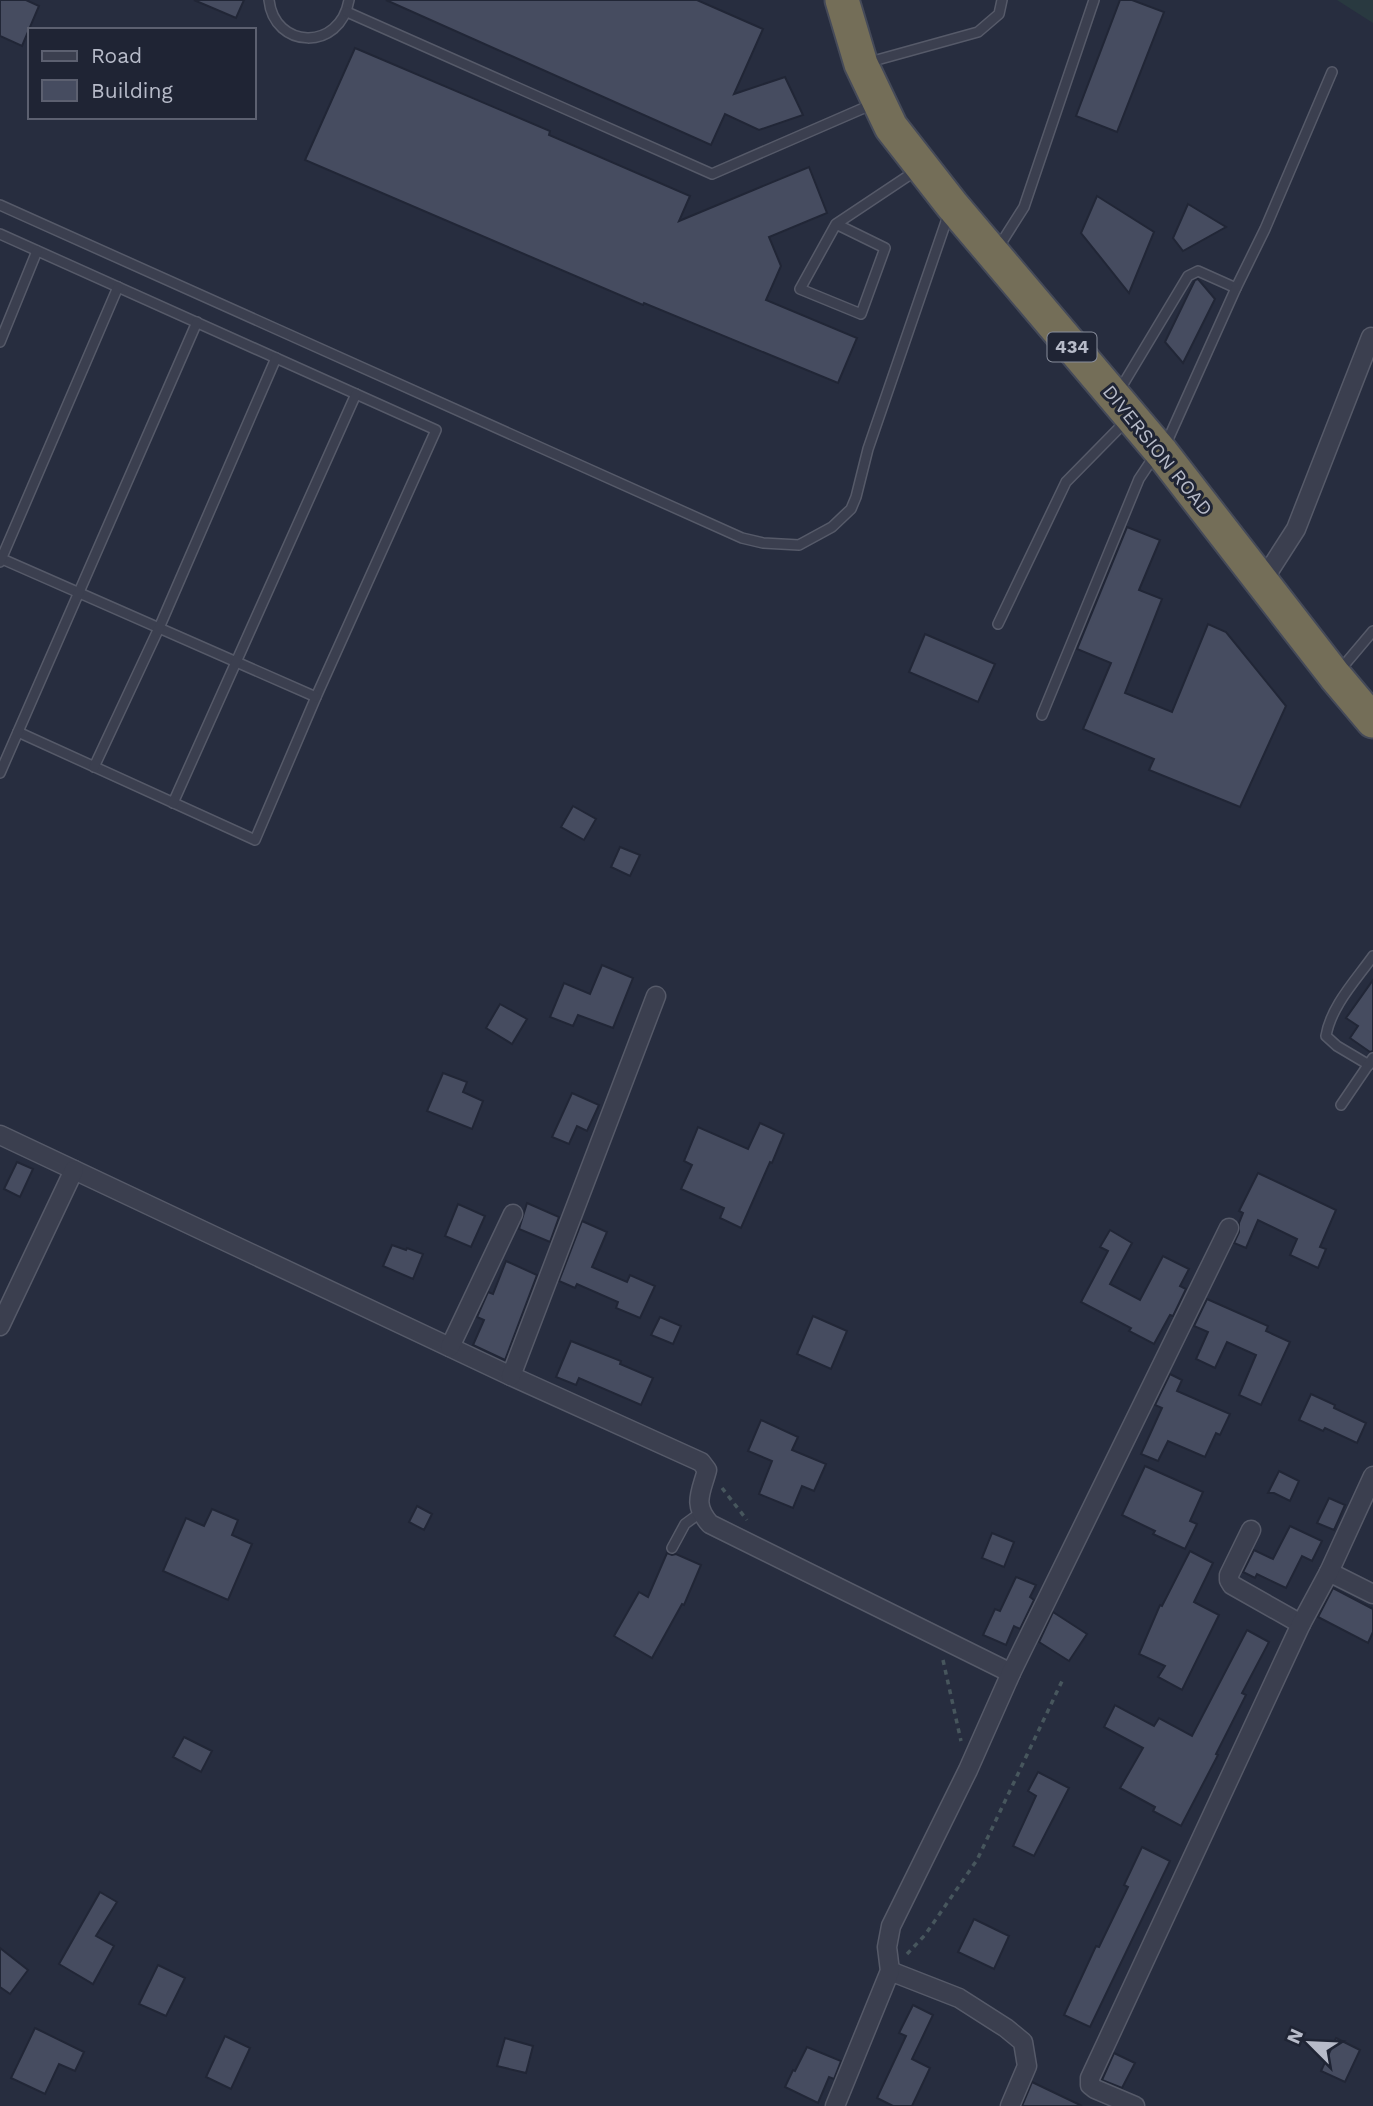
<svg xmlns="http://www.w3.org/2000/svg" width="1373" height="2106" font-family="'Work Sans',sans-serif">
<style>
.green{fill:#293940}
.building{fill:#464c60;stroke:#212636;stroke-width:2}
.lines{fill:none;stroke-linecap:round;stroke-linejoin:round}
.lane-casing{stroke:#565a69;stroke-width:12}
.street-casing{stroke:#565a69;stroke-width:21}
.highway-casing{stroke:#454a59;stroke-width:37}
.path{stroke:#47565d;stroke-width:3.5;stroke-dasharray:5 5;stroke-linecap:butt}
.lane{stroke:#3b3f4f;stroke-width:9}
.street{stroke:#3b3f4f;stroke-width:18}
.highway{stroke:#746e58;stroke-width:33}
.labels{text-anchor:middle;stroke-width:6;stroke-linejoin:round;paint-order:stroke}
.shield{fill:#1f2434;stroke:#898e9c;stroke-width:2}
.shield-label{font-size:18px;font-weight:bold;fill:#b7bbc9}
.street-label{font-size:19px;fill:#b7bbc9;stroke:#1f2434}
</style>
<rect width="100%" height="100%" fill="#272d3f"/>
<polygon class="green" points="1337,0 1373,0 1373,23"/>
<g class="building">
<polygon points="0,0 26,0 39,6 22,46 0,36"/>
<polygon points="194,0 244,0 236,18"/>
<polygon points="386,0 697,0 763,29 734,94 785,77 803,115 759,130 725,114 711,145"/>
<polygon points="1120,0 1132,0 1164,12 1117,132 1076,116"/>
<polygon points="355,48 550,131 549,135 690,196 679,221 809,167 827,213 769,237 781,266 766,300 857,338 838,383 644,303 643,305 305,160"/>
<polygon points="1097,196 1154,232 1129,293 1081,233"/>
<polygon points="1188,204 1226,227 1183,251 1173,238"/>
<polygon points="1198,279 1215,299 1183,363 1165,342 1195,280"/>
<polygon points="1127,527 1160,540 1139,590 1162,599 1125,693 1172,712 1208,624 1226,632 1286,706 1240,807 1149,770 1154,759 1083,729 1111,663 1077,649"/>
<polygon points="925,634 995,664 978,702 909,672"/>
<polygon points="573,806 596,819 584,840 561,827"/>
<polygon points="620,847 640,855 630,876 611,867"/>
<polygon points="602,965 633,978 613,1028 578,1015 573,1026 550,1017 564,983 590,994"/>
<polygon points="1373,980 1373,1051 1370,1052 1350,1038 1358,1026 1346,1018"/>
<polygon points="500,1004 527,1019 512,1044 486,1028"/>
<polygon points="443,1073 467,1082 463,1092 483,1101 472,1129 427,1111"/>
<polygon points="572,1093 599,1105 587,1131 577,1126 569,1144 552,1137"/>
<polygon points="760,1123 784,1134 772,1163 770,1162 741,1228 720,1218 724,1208 681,1189 692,1165 684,1161 698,1127 748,1149"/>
<polygon points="17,1162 33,1169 20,1197 4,1189"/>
<polygon points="1258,1173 1336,1210 1320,1247 1326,1249 1318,1268 1290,1255 1297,1239 1258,1220 1246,1248 1234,1243 1239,1232 1239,1223 1243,1213 1239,1211"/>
<polygon points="527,1203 559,1217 550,1242 519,1229"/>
<polygon points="458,1204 485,1216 471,1247 445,1236"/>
<polygon points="582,1221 607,1232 592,1267 627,1282 630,1275 655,1286 640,1318 616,1308 618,1302 577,1284 575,1288 559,1281"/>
<polygon points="1110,1230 1132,1243 1110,1284 1140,1300 1163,1256 1189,1269 1180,1286 1186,1289 1173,1316 1170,1315 1154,1344 1129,1331 1131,1328 1081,1302 1108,1251 1100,1247"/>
<polygon points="392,1245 406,1250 407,1248 423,1254 413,1279 383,1266"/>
<polygon points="506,1261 537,1275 505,1360 473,1345 484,1320 477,1317 488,1292 493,1294"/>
<polygon points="1207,1299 1268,1326 1266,1331 1290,1342 1261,1405 1239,1395 1256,1355 1227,1342 1215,1368 1196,1359 1208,1332 1194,1326"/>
<polygon points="813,1316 847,1331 831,1369 797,1354"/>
<polygon points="660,1317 681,1326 673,1344 651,1335"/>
<polygon points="571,1341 621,1361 620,1364 653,1378 641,1405 579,1378 576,1385 556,1377"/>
<polygon points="1170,1374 1182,1380 1177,1391 1230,1414 1220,1435 1216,1433 1205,1457 1168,1441 1158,1461 1141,1454 1162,1408 1155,1405"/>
<polygon points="1311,1394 1335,1405 1334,1408 1366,1423 1357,1443 1325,1428 1323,1431 1299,1420"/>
<polygon points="761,1420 798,1437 792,1450 826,1464 814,1491 802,1486 793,1508 759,1494 772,1461 748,1451"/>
<polygon points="1145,1466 1203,1492 1190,1521 1197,1524 1185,1549 1153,1534 1155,1531 1122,1515"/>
<polygon points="1279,1471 1299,1481 1290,1501 1274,1493 1268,1493"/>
<polygon points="1329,1498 1345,1505 1334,1530 1317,1523"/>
<polygon points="417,1506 432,1514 424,1530 409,1522"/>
<polygon points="212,1509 238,1520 232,1535 252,1544 228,1600 163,1571 186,1518 204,1526"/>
<polygon points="1290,1526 1322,1541 1312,1561 1302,1556 1286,1588 1257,1574 1255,1578 1243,1572 1254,1550 1273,1559"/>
<polygon points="992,1533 1014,1542 1004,1567 982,1558"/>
<polygon points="1190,1551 1213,1563 1194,1602 1219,1615 1182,1690 1158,1677 1165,1666 1139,1654 1160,1605 1162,1606"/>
<polygon points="667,1553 672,1555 676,1554 701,1565 684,1605 682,1604 652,1658 614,1636 639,1592 648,1597"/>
<polygon points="1016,1577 1036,1585 1030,1597 1034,1600 1020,1629 1014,1626 1006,1645 983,1635 995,1609 1000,1611"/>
<polygon points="1333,1588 1373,1609 1373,1632 1368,1643 1318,1617"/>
<polygon points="1053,1612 1087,1634 1069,1661 1039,1642"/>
<polygon points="1247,1630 1269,1642 1242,1693 1246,1695 1216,1754 1218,1755 1181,1826 1153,1811 1155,1807 1120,1788 1143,1748 1104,1727 1115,1705 1154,1726 1159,1718 1192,1736"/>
<polygon points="184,1737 212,1751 201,1772 173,1757"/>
<polygon points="1038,1772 1069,1788 1034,1856 1013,1846 1036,1796 1028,1791"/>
<polygon points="1142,1847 1170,1861 1090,2027 1064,2015 1096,1946 1099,1947 1128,1887 1124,1885"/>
<polygon points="100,1892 117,1902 96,1936 114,1946 93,1984 59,1964"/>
<polygon points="974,1919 1009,1936 994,1969 958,1952"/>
<polygon points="0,1948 28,1970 10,1994 0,1987"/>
<polygon points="158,1965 185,1978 166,2016 139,2004"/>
<polygon points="913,2005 933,2015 912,2059 930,2068 912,2106 893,2106 877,2098 906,2036 899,2033"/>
<polygon points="35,2028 84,2052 75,2071 59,2064 45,2094 11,2078"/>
<polygon points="225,2036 250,2048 231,2089 206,2077"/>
<polygon points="505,2038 533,2046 526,2073 497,2066"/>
<polygon points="1336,2038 1360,2050 1345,2082 1321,2071"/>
<polygon points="807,2047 841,2061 834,2079 829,2077 818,2103 785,2087 793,2070 795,2071"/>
<polygon points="1114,2053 1135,2063 1122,2088 1102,2080"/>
<polygon points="1032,2082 1082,2106 1022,2106"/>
</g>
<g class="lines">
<defs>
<g id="lane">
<path d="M269 0C274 49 340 52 349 0"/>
<polyline points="347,12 712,174 873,104"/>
<polyline points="866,63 978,32 999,14 1002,0"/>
<polyline points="0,205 742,538 763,543 799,545 832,527 851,509 856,497 868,449 949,213"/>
<polyline points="836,224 885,248 861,314 800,289 836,224 917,170"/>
<polyline points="0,234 436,430 316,697 255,840 18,732"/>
<polyline points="998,248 1024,207 1094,0"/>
<polyline points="0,342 37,251"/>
<polyline points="1119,391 1188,276 1198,271 1236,288"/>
<polyline points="1166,444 1236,288 1265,229 1332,72"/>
<polyline points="0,558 316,697"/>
<polyline points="0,562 118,287"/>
<polyline points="998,624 1066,482 1126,421"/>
<polyline points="1340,670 1373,631"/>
<polyline points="1042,715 1139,479 1151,461 1158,456"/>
<polyline points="94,767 159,628 276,358"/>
<polyline points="0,773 197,322"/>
<polyline points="173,803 356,394"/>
<path d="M1369 1065 1337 1046 1326 1036C1331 1006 1356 980 1373 956"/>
<polyline points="1341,1105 1373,1058"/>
<polyline points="672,1548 685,1524 700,1513"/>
</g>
<g id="street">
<polyline points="1262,582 1296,529 1371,337"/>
<path d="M0 1135 511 1376 701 1462 707 1470C701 1493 692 1504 710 1524L1011 1673"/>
<polyline points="0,1326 74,1170"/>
<polyline points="450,1347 513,1214"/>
<polyline points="511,1376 656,996"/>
<polyline points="1251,1530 1229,1575 1229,1580 1232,1585 1301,1624"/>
<polyline points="1329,1572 1373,1594"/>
<polyline points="890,1971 959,1998 1006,2028 1023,2042 1027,2066 1010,2106"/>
<polyline points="835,2106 890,1971 887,1947 891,1926 968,1770 1011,1673 1229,1228"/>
<polyline points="1135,2106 1095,2089 1090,2085 1090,2078 1301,1624 1329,1572 1373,1476"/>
</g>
<polyline id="highway" points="842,0 861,64 891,127 952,205 1162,453 1335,676 1373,721"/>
</defs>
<use href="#lane" class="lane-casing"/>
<use href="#street" class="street-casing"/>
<use href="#highway" class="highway-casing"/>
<g class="path">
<polyline points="722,1488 747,1520"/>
<polyline points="943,1660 961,1741"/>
<polyline points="907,1954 925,1935 977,1860 1064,1677"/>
</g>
<use href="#lane" class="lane"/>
<use href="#street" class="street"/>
<use href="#highway" class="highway"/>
</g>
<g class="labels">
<rect class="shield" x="1047.5" y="332.5" width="49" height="29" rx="5"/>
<g class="shield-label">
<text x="1072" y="353">434</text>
</g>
<g class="street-label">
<text transform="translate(1158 450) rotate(51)" y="7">DIVERSION ROAD</text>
</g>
</g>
<rect x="28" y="28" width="228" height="91" fill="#1f2434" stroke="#5c6070" stroke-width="2"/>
<rect x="42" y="51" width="35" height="10" fill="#3b3f4f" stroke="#5c6070" stroke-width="2"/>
<text x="91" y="63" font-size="21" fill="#b7bbc9">Road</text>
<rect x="42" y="80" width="35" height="21" fill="#464c60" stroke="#5c6070" stroke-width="2"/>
<text x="91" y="98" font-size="21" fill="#b7bbc9">Building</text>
<g transform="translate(1310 2043) rotate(294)" stroke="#1f2434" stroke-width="5" paint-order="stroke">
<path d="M0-5L12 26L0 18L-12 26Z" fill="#b7bbc9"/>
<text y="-10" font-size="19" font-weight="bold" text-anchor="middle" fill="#b7bbc9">N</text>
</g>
</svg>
